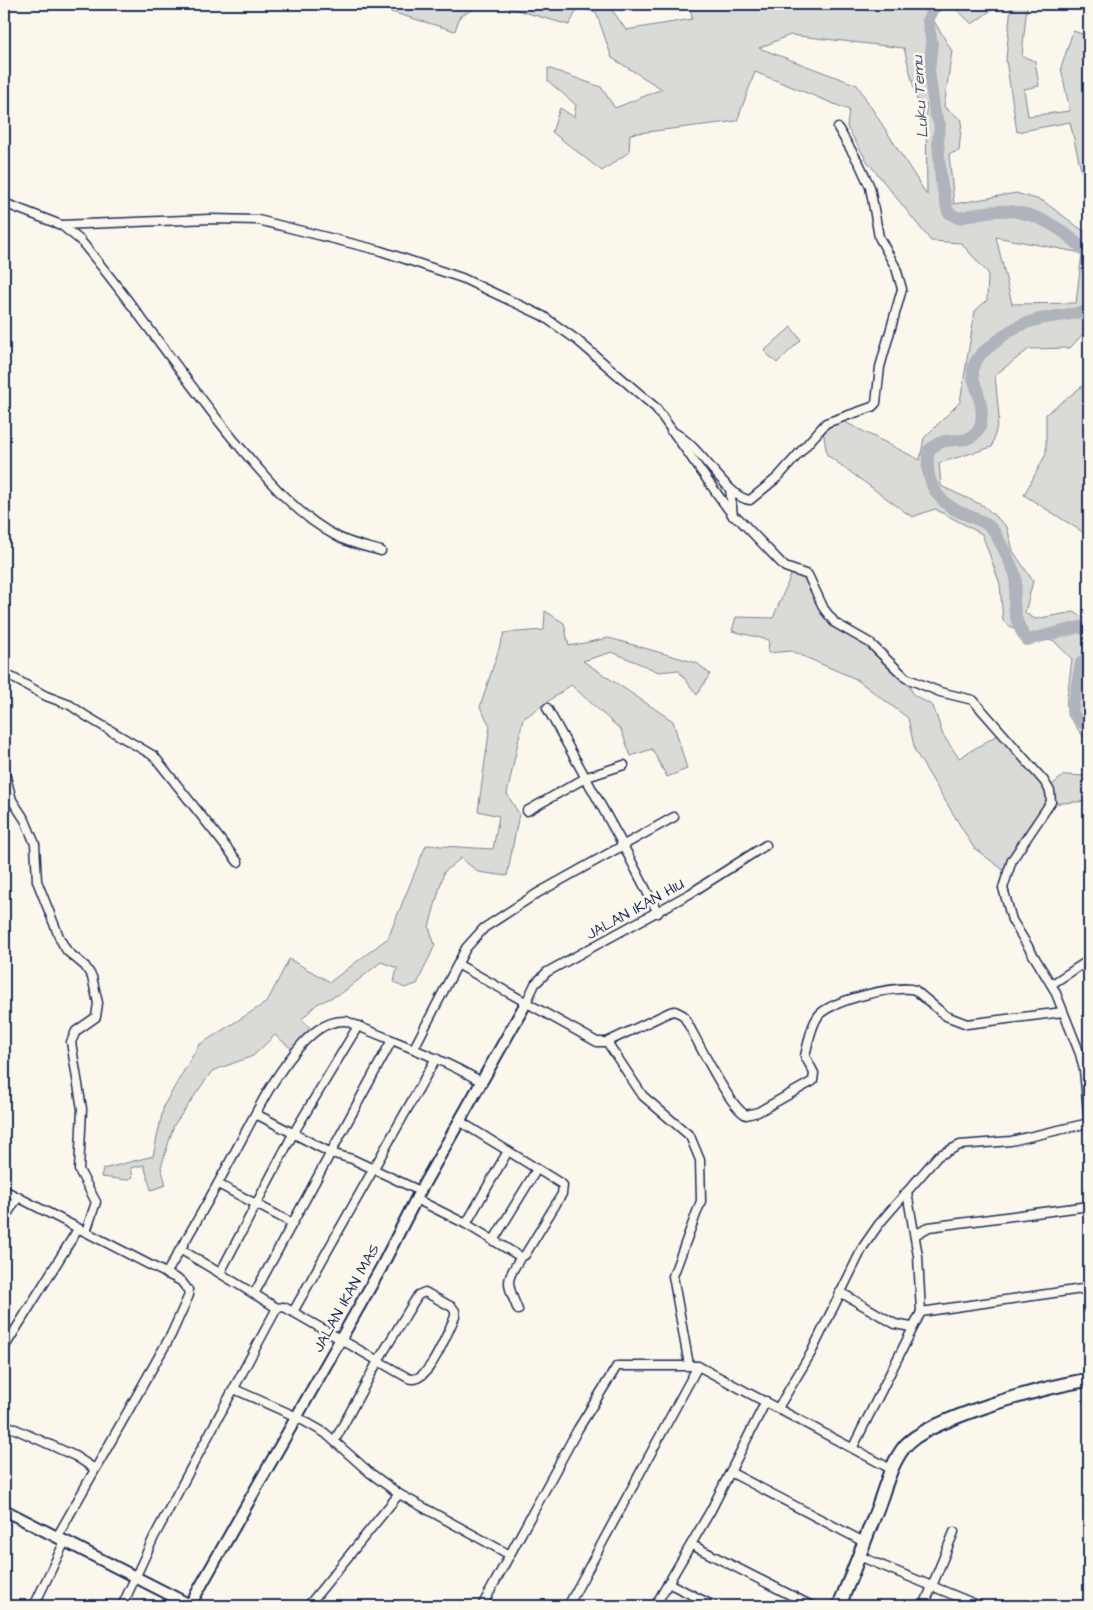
<svg xmlns="http://www.w3.org/2000/svg" width="1093" height="1610" font-family="'Architects Daughter',sans-serif">
<style>
.green{fill:#dadad7;stroke:#7a849a;fill-rule:evenodd}
.lines{fill:none;stroke-linecap:round;stroke-linejoin:round}
.river{stroke:#afb3bb;stroke-width:12}
.minor-casing{stroke:#1b2f5e;stroke-width:11}
.tertiary-casing{stroke:#1b2f5e;stroke-width:14}
.trunk-casing{stroke:#1b2f5e;stroke-width:16}
.minor{stroke:#fbf7ec;stroke-width:8}
.tertiary{stroke:#fbf7ec;stroke-width:10}
.trunk{stroke:#fbf7ec;stroke-width:12}
.labels{text-anchor:middle;stroke-width:5;stroke-linejoin:round;paint-order:stroke}
.street-label{font-size:15px;fill:#1b2f5e;stroke:#fbf7ec}
.water-label{font-size:16px;font-style:italic;fill:#47577a;stroke:#fbf7ec}
</style>
<rect width="100%" height="100%" fill="#fbf7ec"/>
<filter id="ink" filterUnits="userSpaceOnUse"><feTurbulence type="fractalNoise" baseFrequency=".02" numOctaves="2"/><feDisplacementMap in="SourceGraphic" scale="10" xChannelSelector="R" yChannelSelector="G"/><feConvolveMatrix kernelMatrix="1 2 1 2 8 2 1 2 1" color-interpolation-filters="sRGB"/></filter>
<g filter="url(#ink)">
<g class="green">
<polygon points="364,4 484,4 460,16 455,31"/>
<path d="M496 4H608L626 30 692 19 690 4H1000L972 24 951 4 931 16 952 51 944 107 962 120 959 151 949 154 954 204 1016 193 1043 201 1089 235V327L1070 348 1029 349 995 375 999 417 992 447 939 463 941 486 984 506 1007 527 1013 551 1033 581 1025 613 1035 619 1074 612 1089 621V744L1077 728 1066 706 1072 659 1053 640 1033 642 1003 621 1000 584 982 534 935 509 912 517 827 455 822 425 833 416 920 460 924 438 960 402 975 311 987 300 988 273 961 243 931 241 867 161 847 127 849 110 755 72 737 121 630 134 629 152 602 171 552 132 560 108 574 117 576 105 548 81V68L601 87 615 108 662 89 612 58 596 12 578 8 569 25ZM790 35 904 48 917 100 926 104 927 195 857 85 759 48ZM996 237 1082 253 1076 303 1012 304Z"/>
<polygon points="1011,4 1027,4 1022,56 1035,61 1039,86 1024,89 1028,116 1070,111 1061,68 1073,31 1089,36 1089,187 1084,183 1070,122 1017,132 1006,60"/>
<polygon points="791,327 801,340 777,363 764,351"/>
<polygon points="1089,381 1089,451 1081,463 1089,485 1089,536 1024,495 1046,454 1046,414"/>
<polygon points="791,575 803,575 834,623 863,640 905,679 914,695 933,706 943,735 959,758 999,734 1033,771 1046,790 1064,775 1089,776 1089,801 1047,804 1025,834 1006,872 974,848 915,751 908,718 856,679 791,651 768,653 769,640 732,631 736,617 773,618"/>
<polygon points="545,611 564,623 569,646 609,638 697,663 710,674 697,695 678,670 659,672 612,652 583,661 673,721 687,769 667,777 652,749 631,756 621,730 571,685 523,719 507,794 519,814 507,876 478,872 461,858 444,872 429,927 435,945 417,984 404,988 394,982 397,968 381,962 342,993 317,1004 302,1019 313,1031 293,1050 275,1035 253,1056 212,1071 174,1125 161,1167 166,1185 151,1190 144,1165 131,1168 133,1177 127,1180 101,1177 103,1169 153,1156 164,1105 199,1045 267,1002 289,959 330,982 388,938 426,845 493,849 499,816 478,811 490,726 480,707 504,633 544,630"/>
</g>
<g class="lines">
<g class="river">
<path d="M934 4 928 21 932 44 929 71 935 113 940 125 938 141 941 181 948 212 958 218C971 216 984 211 997 211 1034 209 1066 229 1089 256"/>
<path d="M1089 311C1066 316 1037 316 1015 328 1005 333 997 342 988 348 976 357 969 369 975 384 980 397 986 420 977 432 968 443 956 439 945 441 939 442 933 447 929 450 923 481 938 505 967 515 976 519 987 522 993 530 998 537 1012 566 1015 574 1018 583 1014 592 1014 601 1014 616 1018 628 1027 640L1080 627 1089 632"/>
<polyline points="1089,655 1081,663 1072,712 1078,720 1089,727"/>
</g>
<defs>
<g id="minor">
<path d="M4 203 61 225 80 240C134 304 180 374 233 439 263 474 295 515 338 537 351 544 367 547 381 551"/>
<polyline points="61,225 210,219 258,220 378,250 462,278 543,316 577,340 656,408 733,516 739,519 785,567 808,575 824,609 835,623 870,643 906,678 940,692 973,700 1044,781 1050,791 1051,802 1012,860 1003,888 1012,920 1055,991 1080,1054 1084,1070 1089,1124"/>
<path d="M671 431C700 443 727 499 750 500L778 477 826 423 872 407 876 403 880 367 902 289 896 268 879 237 870 187 860 165 838 128"/>
<polyline points="730,489 733,516"/>
<polyline points="4,673 46,696 70,705 86,716 154,756 238,862"/>
<polyline points="547,708 623,845 658,913"/>
<polyline points="4,769 12,800 25,820 35,844 37,881 60,939 67,951 85,966 92,977 98,1003 96,1017 76,1031 71,1042 82,1109 79,1170 96,1202 86,1232"/>
<polyline points="527,811 587,777 624,765"/>
<path d="M459 965 597 1042H607L670 1012 675 1011 683 1015C695 1035 728 1106 746 1115L758 1112 813 1081 814 1073 805 1056C808 1044 811 1025 819 1015 830 1001 898 984 915 990L946 1016 967 1024 1063 1012"/>
<polyline points="1052,984 1089,960"/>
<polyline points="526,1003 535,984 547,972 691,893 766,845"/>
<polyline points="607,1042 643,1096 690,1136 700,1160 701,1201 673,1276 689,1365"/>
<polyline points="414,1048 466,948 484,928 536,894 674,817"/>
<polyline points="256,1114 331,1153 352,1159 420,1191"/>
<polyline points="218,1184 292,1223"/>
<polyline points="4,1190 181,1281 188,1290 189,1295 171,1335 57,1537"/>
<polyline points="907,1192 918,1256 921,1312"/>
<polyline points="416,1199 466,1224 521,1257 525,1255 562,1194 563,1185 560,1183 461,1122"/>
<polyline points="4,1219 18,1197"/>
<polyline points="466,1224 508,1151"/>
<polyline points="915,1235 929,1227 1089,1206"/>
<polyline points="493,1241 537,1169"/>
<path d="M180 1249 277 1308 284 1307 293 1312 408 1378C428 1387 447 1332 455 1317V1311L452 1307 425 1292 418 1295 378 1361 335 1440"/>
<polyline points="220,1273 293,1134 358,1026"/>
<path d="M166 1274C188 1236 210 1199 230 1161 250 1125 269 1083 296 1051 309 1035 325 1020 346 1021 392 1041 439 1057 482 1082"/>
<polyline points="840,1292 895,1324 911,1327"/>
<polyline points="254,1294 392,1040"/>
<path d="M518 1310C507 1283 504 1282 521 1257"/>
<polyline points="293,1312 436,1058"/>
<polyline points="4,1348 78,1229"/>
<polyline points="234,1389 297,1417 325,1433 369,1472 399,1494 510,1555"/>
<polyline points="778,1408 811,1353 863,1247 879,1224 938,1156 960,1145 1011,1141 1089,1123"/>
<polyline points="4,1424 75,1456 95,1469"/>
<polyline points="853,1447 921,1312 1089,1288"/>
<polyline points="730,1472 864,1542"/>
<polyline points="692,1545 812,1606"/>
<polyline points="859,1556 980,1606"/>
<polyline points="668,1583 714,1606"/>
<polyline points="34,1606 65,1541"/>
<polyline points="122,1606 154,1537 277,1308"/>
<polyline points="308,1606 399,1494"/>
<polyline points="482,1606 578,1429 617,1366 698,1366 891,1469"/>
<polyline points="568,1606 698,1366"/>
<polyline points="655,1606 711,1510 766,1401"/>
<polyline points="924,1606 954,1532"/>
</g>
<g id="tertiary">
<polyline points="4,1510 192,1606"/>
<polyline points="190,1605 381,1268 420,1191 526,1003"/>
</g>
<path id="trunk" d="M839 1606C853 1572 866 1538 879 1504 886 1484 892 1462 905 1446 928 1419 1052 1384 1089 1380"/>
</defs>
<use href="#minor" class="minor-casing"/>
<use href="#tertiary" class="tertiary-casing"/>
<use href="#trunk" class="trunk-casing"/>
<use href="#minor" class="minor"/>
<use href="#tertiary" class="tertiary"/>
<use href="#trunk" class="trunk"/>
</g>
</g>
<g class="labels">
<g class="street-label">
<text transform="translate(635 909) rotate(-29)" y="5">JALAN IKAN HIU</text>
<text transform="translate(346 1298) rotate(-61)" y="5">JALAN IKAN MAS</text>
</g>
<g class="water-label">
<text transform="translate(919 97) rotate(-94)" y="6">Luku Temu</text>
</g>
</g>
<rect width="1093" height="1610" fill="none" stroke="#fbf7ec" stroke-width="20"/>
<rect x="10" y="10" width="1073" height="1590" fill="none" stroke="#1b2f5e" stroke-width="2" filter="url(#ink)"/>
</svg>
